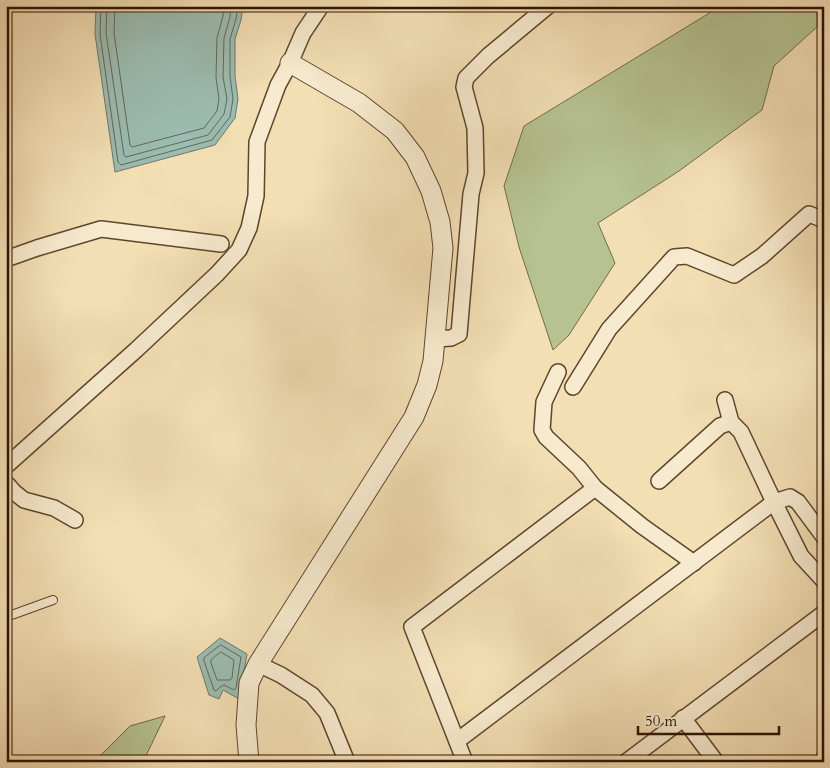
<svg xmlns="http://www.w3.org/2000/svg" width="830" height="768" font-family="Cardo,serif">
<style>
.green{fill:#b6c391;stroke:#726b48}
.water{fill:#9bbcb1;stroke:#6f786a}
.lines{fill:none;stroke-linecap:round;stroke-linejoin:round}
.shore{stroke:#646858;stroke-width:1}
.service-casing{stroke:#5e462d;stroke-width:10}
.minor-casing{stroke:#5e462d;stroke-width:18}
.tertiary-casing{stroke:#5e462d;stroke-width:21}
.service{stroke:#f7eace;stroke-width:8}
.minor{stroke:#f7eace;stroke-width:15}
.tertiary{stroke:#f7eace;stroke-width:19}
</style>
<rect width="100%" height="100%" fill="#f3dfb4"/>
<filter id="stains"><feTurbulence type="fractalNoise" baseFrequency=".004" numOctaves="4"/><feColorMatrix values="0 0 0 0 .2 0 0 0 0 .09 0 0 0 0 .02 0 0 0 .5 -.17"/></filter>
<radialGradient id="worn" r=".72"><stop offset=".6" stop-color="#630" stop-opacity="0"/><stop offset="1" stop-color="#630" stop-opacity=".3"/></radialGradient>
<g class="green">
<polygon points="721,6 817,6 818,26 774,66 762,110 679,171 598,223 615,263 569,335 553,350 519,247 504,186 524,126"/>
<polygon points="165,716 143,762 94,762 130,726"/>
</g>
<g class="water">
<polygon points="96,6 243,6 241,20 235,39 235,76 238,99 235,118 215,145 115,172 95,34"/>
<polygon points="220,638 247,654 239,699 223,690 219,699 209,695 197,657"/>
</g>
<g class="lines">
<g class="shore">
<polyline points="101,6 100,34 118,162 121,165 212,140 230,117 233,99 230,76 230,39 236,19 238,6"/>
<polyline points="107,6 106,33 124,155 126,157 208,135 224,114 227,99 223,77 224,38 230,17 231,6"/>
<polyline points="115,6 114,33 130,145 132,147 204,128 217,111 219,99 216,77 217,38 223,16 224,6"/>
<polygon points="221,645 241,657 236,688 234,690 224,685 220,687 216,691 214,690 204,661 204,658"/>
<polygon points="221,652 234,660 232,678 230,680 217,680 211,663 211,660"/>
</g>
<defs>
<polyline id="service" points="6,617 53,600"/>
<g id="minor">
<polyline points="6,259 37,248 101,229 221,244"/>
<polyline points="436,339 451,338 459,334 471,194 476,173 475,128 464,87 466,78 488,56 548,6"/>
<polyline points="558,372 544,402 542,430 546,437 579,468 595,488 642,526 694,563"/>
<polyline points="573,387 609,329 674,257 687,256 734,275 762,256 809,214 824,220"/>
<polyline points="725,400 731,422 741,432 774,502 790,497 798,502 824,537"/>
<polyline points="6,466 136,350 217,274 239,250 249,228 256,196 257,142 278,85 290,63 303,33 321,6"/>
<polyline points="659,481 720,426 731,422"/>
<polyline points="6,483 14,492 24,500 54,508 75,520"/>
<polyline points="258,664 281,675 312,695 327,713 347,762"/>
<polyline points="683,718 716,762"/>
<polyline points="457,741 774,502 801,556 824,581"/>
<polyline points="465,762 412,627 595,488"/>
<polyline points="626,762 824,613"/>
<polyline points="821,762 824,760"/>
</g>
<polyline id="tertiary" points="249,762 246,725 249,683 258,664 414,417 427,385 433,361 443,248 440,222 431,191 415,157 395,131 359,103 290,63"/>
</defs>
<use href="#service" class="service-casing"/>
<use href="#minor" class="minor-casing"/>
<use href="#tertiary" class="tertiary-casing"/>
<use href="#service" class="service"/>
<use href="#minor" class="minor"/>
<use href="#tertiary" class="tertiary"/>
</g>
<rect width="830" height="768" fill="none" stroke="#f3dfb4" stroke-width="25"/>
<rect x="8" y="8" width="815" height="753" fill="none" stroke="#2d1300" stroke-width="2.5"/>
<rect x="12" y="12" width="805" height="743" fill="none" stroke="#2d1300"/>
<path d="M638 726v8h141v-8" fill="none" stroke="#2d1300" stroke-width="2.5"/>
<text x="645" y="726" font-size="15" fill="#2d1300" stroke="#f7eace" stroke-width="4" paint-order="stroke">50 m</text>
<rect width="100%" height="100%" filter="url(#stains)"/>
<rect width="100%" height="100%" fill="url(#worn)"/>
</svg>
